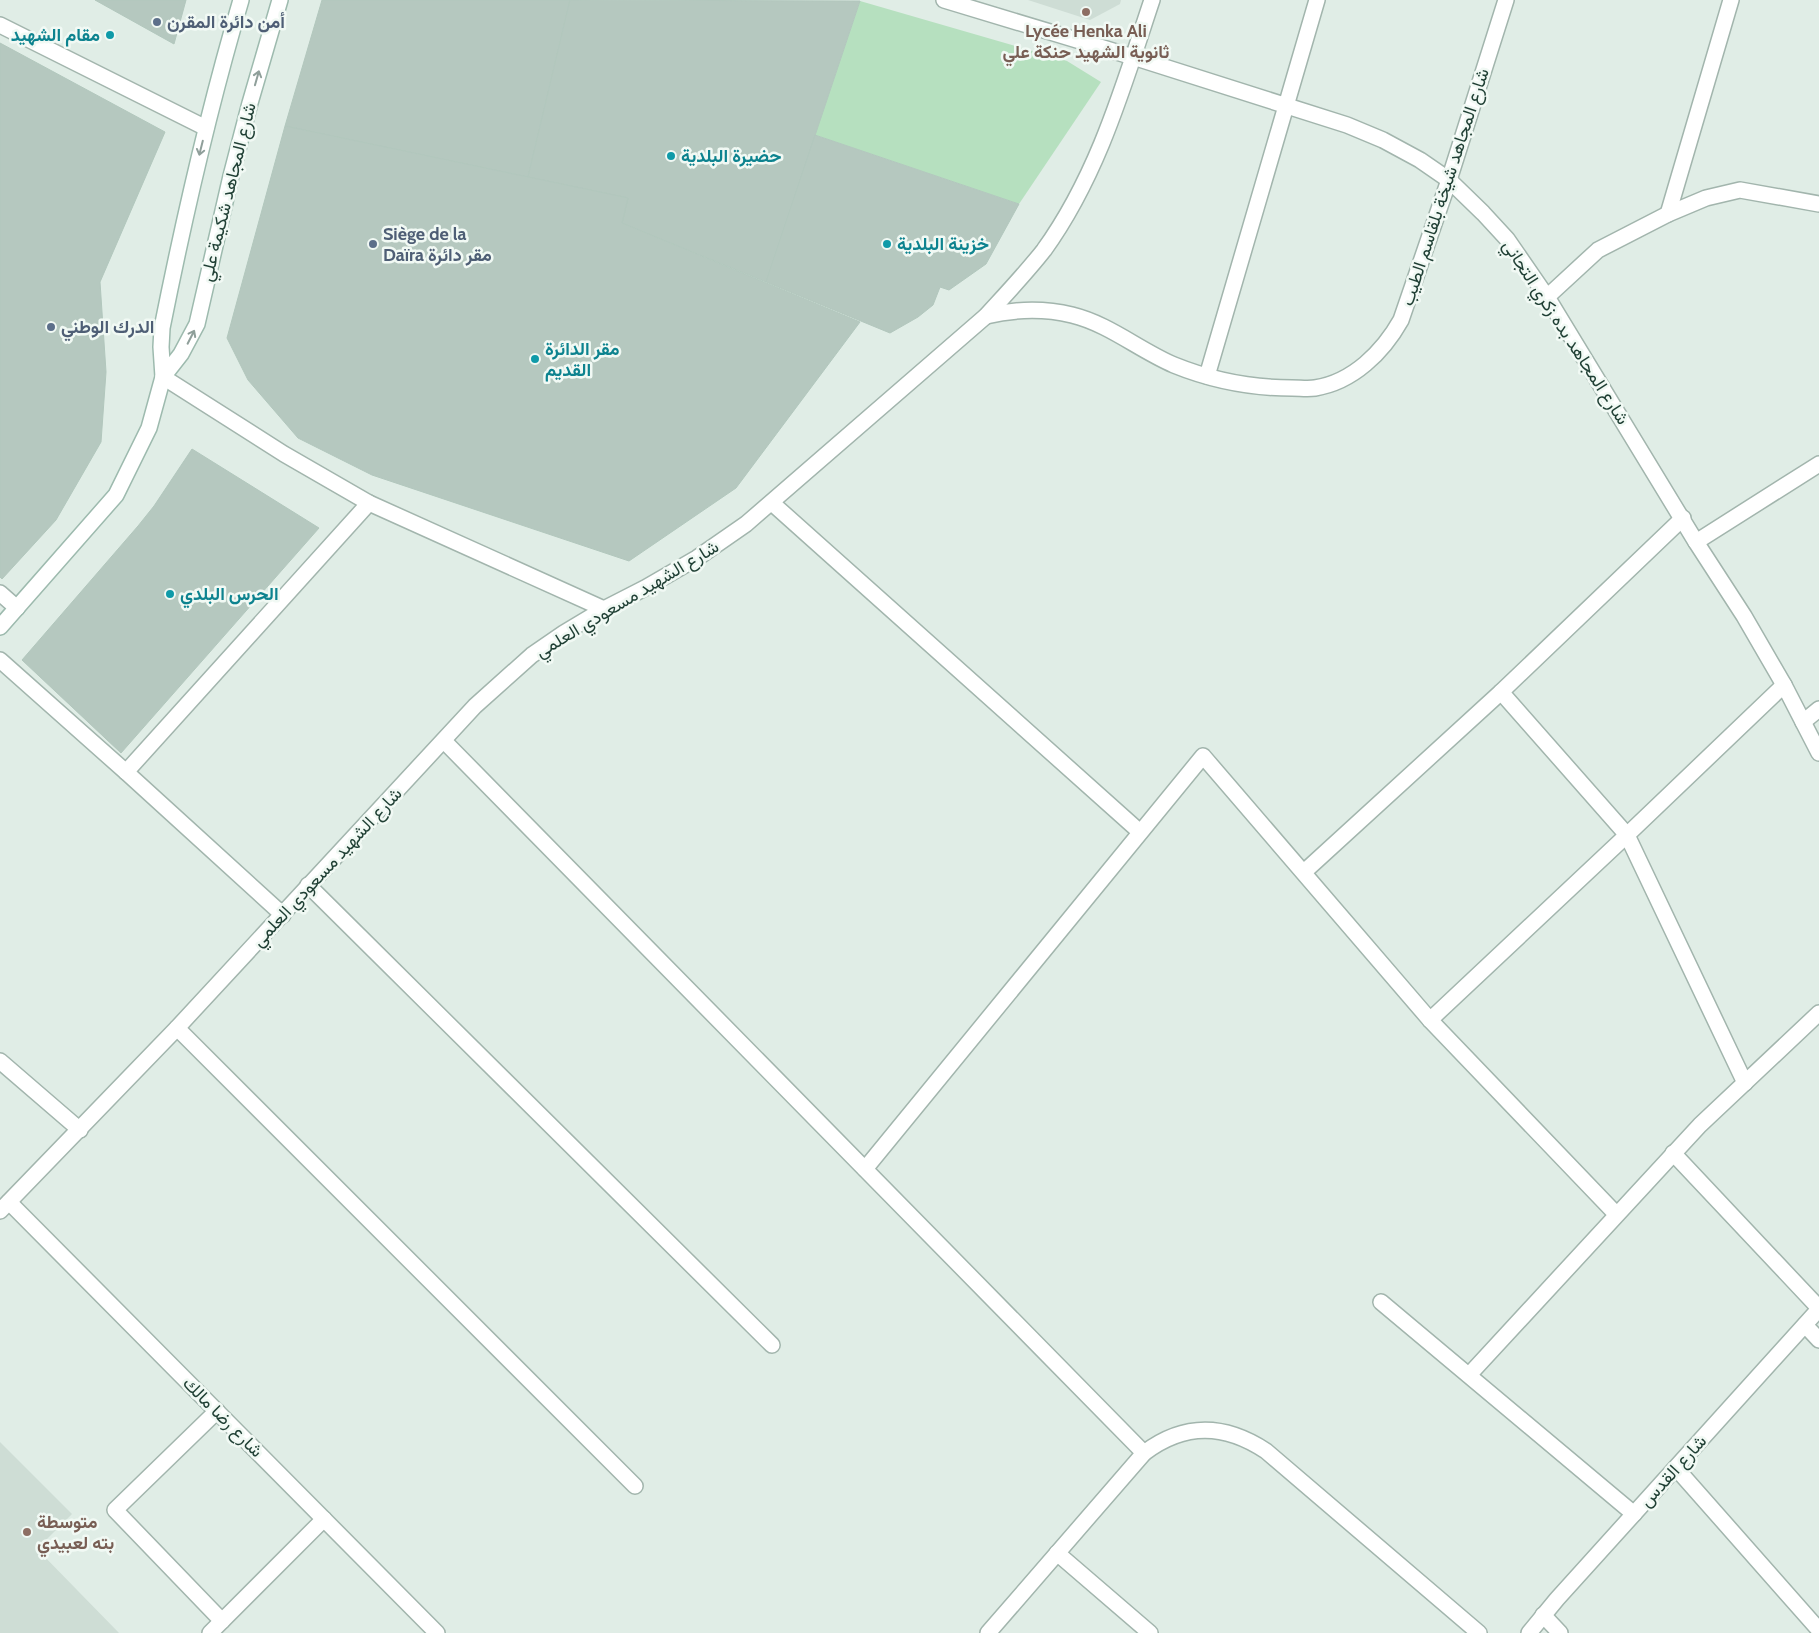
<svg xmlns="http://www.w3.org/2000/svg" width="1819" height="1633" font-family="Cabin,Vazirmatn,sans-serif">
<style>
.built{fill:#ceddd5}
.green{fill:#b6e0bf}
.building{fill:#b5c8bf;stroke:#b2c7bd}
.lines{fill:none;stroke-linecap:round;stroke-linejoin:round}
.minor-casing{stroke:#a2b5ad;stroke-width:18}
.tertiary-casing{stroke:#a2b5ad;stroke-width:18}
.secondary-casing{stroke:#9dbaae;stroke-width:18}
.minor{stroke:#fff;stroke-width:15}
.tertiary{stroke:#fff;stroke-width:15}
.secondary{stroke:#fff;stroke-width:15}
.oneway{stroke:#8f9f9a}
.education-dot{fill:#8d6e63;stroke:#f1f9f4;stroke-width:2}
.service-dot{fill:#5c6f8a;stroke:#f1f9f4;stroke-width:2}
.culture-dot{fill:#0f9aa8;stroke:#f1f9f4;stroke-width:2}
.labels{text-anchor:middle;stroke-width:5;stroke-linejoin:round;paint-order:stroke}
.service-label{font-size:18px;font-weight:bold;fill:#4e5e75;stroke:#f1f9f4;text-anchor:start}
.education-label{font-size:18px;font-weight:bold;fill:#785e54;stroke:#f1f9f4}
.culture-label{font-size:18px;font-weight:bold;fill:#0d838f;stroke:#f1f9f4;text-anchor:start}
.street-label{font-size:18px;fill:#1f3f34;stroke:#f1f9f4}
</style>
<rect width="100%" height="100%" fill="#e0ede6"/>
<g class="built">
<polygon points="1028,0 1121,0 1120,4 1090,20"/>
<polygon points="0,1442 72,1514 37,1549 119,1633 0,1633"/>
</g>
<polygon class="green" points="860,1 1067,61 1101,82 1019,204 815,135"/>
<g class="building">
<polygon points="95,0 186,0 174,44"/>
<polygon points="322,0 570,0 528,177 285,126"/>
<polygon points="570,0 860,1 766,282 622,223 628,198 528,177"/>
<polygon points="0,43 165,132 100,282 106,372 101,442 56,520 2,579 0,577"/>
<polygon points="285,126 628,198 622,223 860,322 736,488 629,561 372,475 298,438 248,380 227,338"/>
<polygon points="815,135 1019,204 986,264 949,290 940,287 933,305 918,317 890,333 766,282"/>
<polygon points="192,449 319,528 121,753 22,660 138,526 154,506"/>
</g>
<g class="lines">
<defs>
<g id="minor">
<polyline points="0,25 206,128"/>
<polyline points="1668,214 1731,0"/>
<polyline points="1547,297 1598,250 1668,214 1706,198 1740,190 1819,204"/>
<path d="M986 316C1015 309 1043 308 1072 315 1109 324 1139 350 1174 365 1211 380 1252 388 1292 388 1300 388 1308 389 1315 388 1353 382 1383 352 1401 320L1449 180 1506 0"/>
<polyline points="1207,376 1317,0"/>
<polyline points="163,377 284,454 369,503 604,609"/>
<polyline points="772,503 1140,832"/>
<polyline points="1696,542 1819,464"/>
<polyline points="0,593 17,608"/>
<polyline points="0,660 126,772 283,915"/>
<polyline points="1501,692 1627,835 1745,1083"/>
<polyline points="1803,722 1819,709"/>
<polyline points="444,741 1144,1453"/>
<polyline points="126,772 369,503"/>
<polyline points="1304,872 1501,692 1683,518"/>
<polyline points="308,885 772,1345"/>
<polyline points="1430,1020 1627,835 1784,685"/>
<polyline points="177,1028 635,1486"/>
<polyline points="0,1061 80,1130"/>
<polyline points="1673,1153 1819,1308"/>
<polyline points="865,1169 1203,756 1430,1020 1616,1214"/>
<polyline points="9,1202 437,1633"/>
<path d="M0 1211 177 1028 475 706 532 655 564 633 604 609 645 588 697 558 746 524 986 316C1006 294 1026 273 1044 250 1098 175 1123 87 1152 0"/>
<polyline points="1381,1302 1634,1514"/>
<polyline points="1805,1325 1819,1340"/>
<polyline points="1469,1375 1700,1125 1819,1013"/>
<polyline points="217,1411 115,1510 222,1621"/>
<polyline points="1676,1468 1819,1630"/>
<polyline points="1057,1553 1150,1633"/>
<polyline points="1543,1615 1560,1633"/>
<polyline points="210,1633 324,1519"/>
<path d="M988 1633 1144 1453C1185 1422 1225 1424 1266 1451L1479 1633"/>
<polyline points="1529,1633 1557,1599 1819,1309"/>
</g>
<polyline id="tertiary" points="944,0 1133,57 1347,125 1383,140 1420,160 1449,180 1483,213 1507,239 1547,297 1696,542 1744,616 1784,685 1819,753"/>
<g id="secondary">
<polyline points="163,377 181,354 197,324 231,176 250,103 280,0"/>
<path d="M0 627 116 495 149 428 163 377 161 347 162 328C184 218 209 108 241 0"/>
</g>
</defs>
<use href="#minor" class="minor-casing"/>
<use href="#tertiary" class="tertiary-casing"/>
<use href="#secondary" class="secondary-casing"/>
<use href="#minor" class="minor"/>
<use href="#tertiary" class="tertiary"/>
<use href="#secondary" class="secondary"/>
</g>
<defs><path id="oneway-shaft" d="M-6 0H5M1.5-3L5.5 0L1.5 3" fill="none" stroke-width="1.6" stroke-linecap="round" stroke-linejoin="round" transform="scale(1.25)"/></defs>
<g class="oneway">
<use href="#oneway-shaft" transform="translate(257 78) rotate(-74)"/>
<use href="#oneway-shaft" transform="translate(201 148) rotate(104)"/>
<use href="#oneway-shaft" transform="translate(191 337) rotate(-63)"/>
</g>
<g class="education-dot">
<circle cx="1086" cy="12" r="5"/>
<circle cx="27" cy="1532" r="5"/>
</g>
<g class="service-dot">
<circle cx="157" cy="22" r="5"/>
<circle cx="373" cy="244" r="5"/>
<circle cx="51" cy="327" r="5"/>
</g>
<g class="culture-dot">
<circle cx="110" cy="35" r="5"/>
<circle cx="671" cy="156" r="5"/>
<circle cx="887" cy="244" r="5"/>
<circle cx="535" cy="359" r="5"/>
<circle cx="170" cy="594" r="5"/>
</g>
<g class="labels">
<g class="service-label">
<text x="167" y="28">أمن دائرة المقرن</text>
<text x="383" y="240">Siège de la<tspan x="383" dy="21">Daïra مقر دائرة</tspan></text>
<text x="61" y="333">الدرك الوطني</text>
</g>
<g class="education-label">
<text x="1086" y="37">Lycée Henka Ali<tspan x="1086" dy="21">ثانوية الشهيد حنكة علي</tspan></text>
<text x="37" y="1528" text-anchor="start">متوسطة<tspan x="37" dy="21">بته لعبيدي</tspan></text>
</g>
<g class="culture-label">
<text x="100" y="41" text-anchor="end">مقام الشهيد</text>
<text x="681" y="162">حضيرة البلدية</text>
<text x="897" y="250">خزينة البلدية</text>
<text x="545" y="355">مقر الدائرة<tspan x="545" dy="21">القديم</tspan></text>
<text x="180" y="600">الحرس البلدي</text>
</g>
<g class="street-label">
<text transform="translate(1445 187) rotate(-72)" y="6">شارع المجاهد شيخة بلقاسم الطيب</text>
<text transform="translate(228 192) rotate(-76)" y="6">شارع المجاهد شكيمة علي</text>
<text transform="translate(1566 332) rotate(57)" y="6">شارع المجاهد بده زكري التجاني</text>
<text transform="translate(627 599) rotate(-31)" y="6">شارع الشهيد مسعودي العلمي</text>
<text transform="translate(327 867) rotate(-47)" y="6">شارع الشهيد مسعودي العلمي</text>
<text transform="translate(223 1417) rotate(45)" y="6">شارع رضا مالك</text>
<text transform="translate(1673 1471) rotate(-48)" y="6">شارع القدس</text>
</g>
</g>
</svg>
